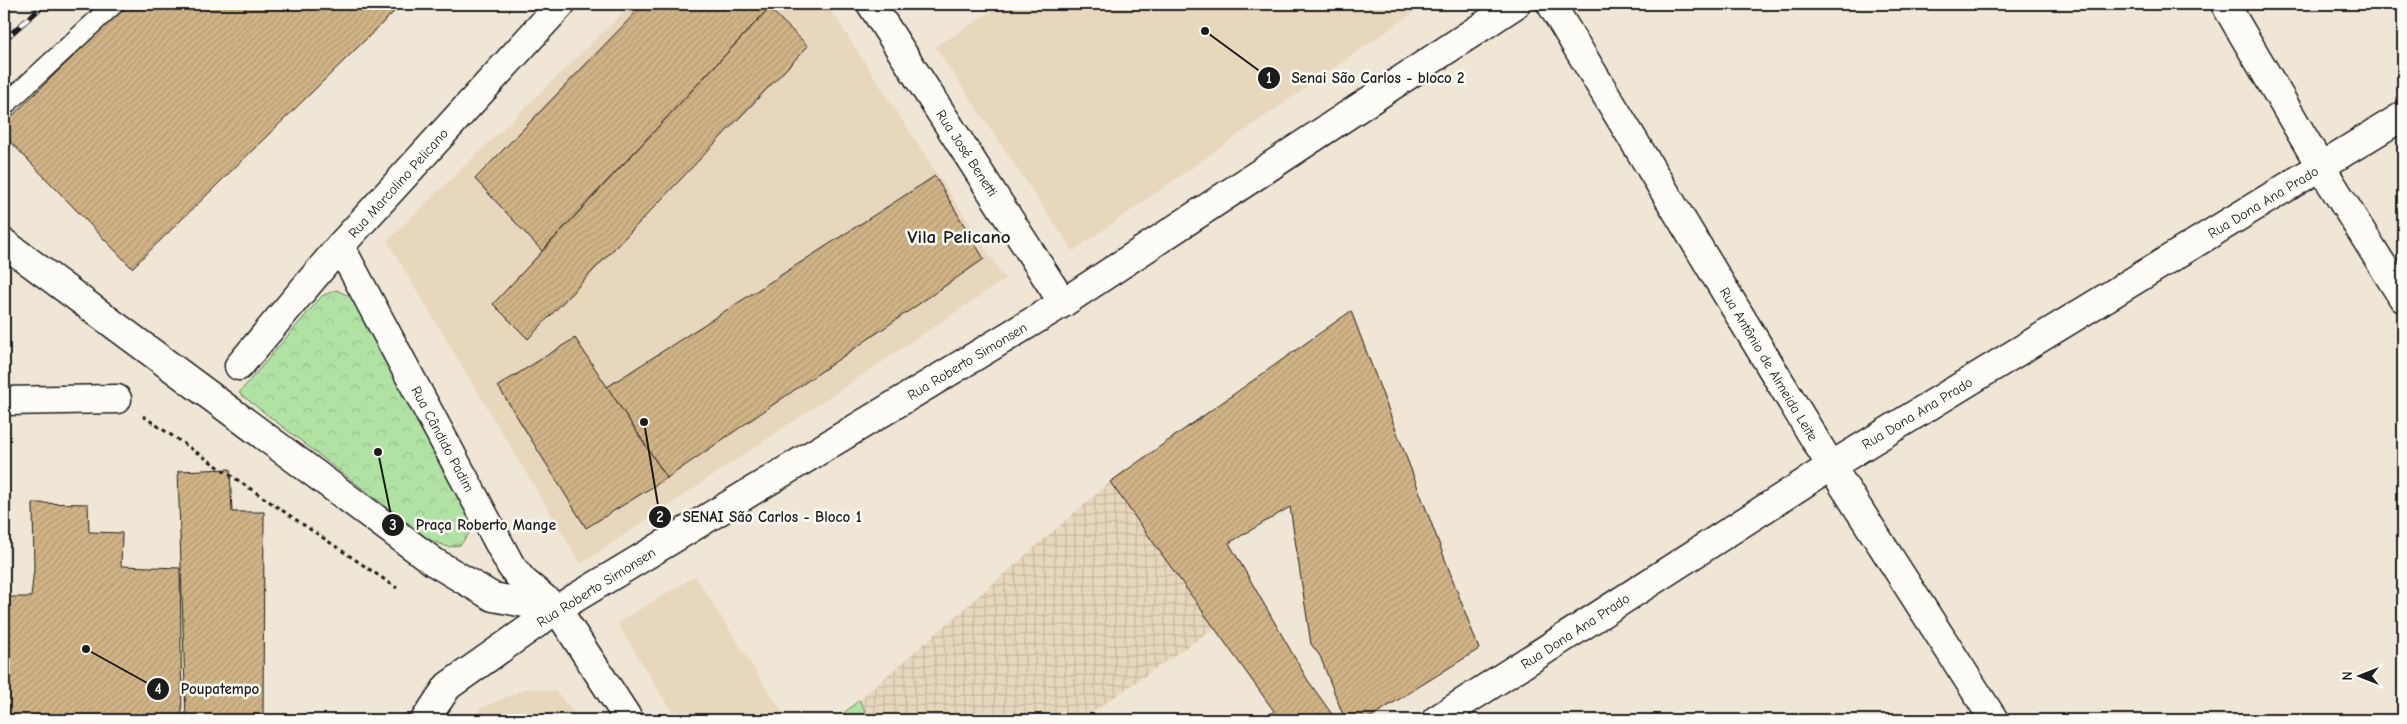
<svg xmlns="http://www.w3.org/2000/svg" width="2407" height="724" font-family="'Comic Neue',sans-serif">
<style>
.built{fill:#e7d7bd}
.industrial{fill:url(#industrial-grid)}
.forest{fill:url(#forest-crowns);stroke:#668060}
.garden{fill:#b0e3a3;stroke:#668060}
.building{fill:url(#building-hatch);stroke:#1c1c1c}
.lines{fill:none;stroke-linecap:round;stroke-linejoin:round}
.lane-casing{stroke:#1c1c1c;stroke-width:22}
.street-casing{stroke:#1c1c1c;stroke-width:31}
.secondary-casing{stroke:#1c1c1c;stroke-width:31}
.path{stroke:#1c1c1c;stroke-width:3;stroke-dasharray:4 4;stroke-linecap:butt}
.lane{stroke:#fdfcf7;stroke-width:19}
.street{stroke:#fdfcf7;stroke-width:28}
.secondary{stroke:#fdfcf7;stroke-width:28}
.rail-casing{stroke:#1c1c1c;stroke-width:5.5}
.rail{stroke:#fdfcf7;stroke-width:4;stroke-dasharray:11;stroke-linecap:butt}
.labels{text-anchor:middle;stroke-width:5;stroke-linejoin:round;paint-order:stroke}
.street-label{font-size:14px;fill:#1c1c1c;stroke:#fdfcf7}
.district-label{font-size:19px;font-weight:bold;fill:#1c1c1c;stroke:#fdfcf7}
.leader{fill:none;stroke:#1c1c1c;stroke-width:2}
.callout-dot{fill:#1c1c1c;stroke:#fdfcf7;stroke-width:2}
.mark-label{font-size:15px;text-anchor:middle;font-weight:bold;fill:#fff}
.callout-label{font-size:15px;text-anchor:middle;font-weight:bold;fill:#1c1c1c;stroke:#fdfcf7;stroke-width:5;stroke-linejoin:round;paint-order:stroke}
</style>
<defs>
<pattern id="industrial-grid" width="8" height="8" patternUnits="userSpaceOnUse" patternTransform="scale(1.25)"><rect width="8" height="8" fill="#e7d7bd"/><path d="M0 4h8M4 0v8" fill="none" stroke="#c6b8a2"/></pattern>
<pattern id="forest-crowns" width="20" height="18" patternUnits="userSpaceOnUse" patternTransform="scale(1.25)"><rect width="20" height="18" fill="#b0e3a3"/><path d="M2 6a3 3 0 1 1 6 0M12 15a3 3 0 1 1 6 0" fill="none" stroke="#97c28c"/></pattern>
<pattern id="building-hatch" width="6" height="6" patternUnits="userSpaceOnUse" patternTransform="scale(1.25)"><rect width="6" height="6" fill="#d1b486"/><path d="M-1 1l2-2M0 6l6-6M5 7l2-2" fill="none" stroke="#b39a73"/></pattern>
</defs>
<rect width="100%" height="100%" fill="#f0e6d5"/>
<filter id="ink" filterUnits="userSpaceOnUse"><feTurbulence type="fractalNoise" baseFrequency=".02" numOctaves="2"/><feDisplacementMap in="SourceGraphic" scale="10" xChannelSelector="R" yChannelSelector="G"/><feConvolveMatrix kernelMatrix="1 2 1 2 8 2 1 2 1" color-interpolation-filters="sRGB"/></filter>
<g filter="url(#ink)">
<g class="built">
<polygon points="632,4 827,4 1005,279 581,564 387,241"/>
<polygon points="1003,4 1425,4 1073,251 935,47"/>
<polygon points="695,576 787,720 677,720 617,623"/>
<polygon points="527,688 555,691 581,720 472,720 481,708"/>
</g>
<polygon class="industrial" points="1110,482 1214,628 1081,720 870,720 859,700"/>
<polygon class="forest" points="336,290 356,299 473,512 473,529 460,545 448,547 428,539 239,393 322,296"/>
<polygon class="garden" points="859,700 870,720 836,720"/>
<g class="building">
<polygon points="127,4 402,4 132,268 4,135 4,124"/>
<polygon points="644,4 765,4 769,8 542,251 475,179"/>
<polygon points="769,8 808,46 528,339 493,304"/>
<polygon points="935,176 984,259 667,478 607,387"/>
<polygon points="1351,311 1479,649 1366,720 1345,720 1320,656 1311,644 1290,507 1229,543 1307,679 1336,720 1263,720 1274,711 1110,482"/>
<polygon points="575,338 667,478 586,528 498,386"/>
<polygon points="230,469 232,512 264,512 263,720 186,720 178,471"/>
<polygon points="33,503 88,504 89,532 122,533 121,566 180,568 182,720 8,720 7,690 4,690 4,597 31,597 34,569"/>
</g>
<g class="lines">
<defs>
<polyline id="lane" points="4,106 114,4"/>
<g id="street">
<polyline points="871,4 1063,303"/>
<polyline points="1551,4 1831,466 1994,720"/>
<polyline points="2225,4 2321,167 2403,298"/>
<polyline points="340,246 511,566 523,581 557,609 1063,303 1516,4"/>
<polyline points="239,366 340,246 561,4"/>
<polyline points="4,401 117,399"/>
<polyline points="1436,720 1831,466 2403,116"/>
</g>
<g id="secondary">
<polyline points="4,243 434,562 493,597 557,609"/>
<polyline points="557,609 629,720"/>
<polyline points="425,720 448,686 557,609"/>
</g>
</defs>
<use href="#lane" class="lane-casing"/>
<use href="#street" class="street-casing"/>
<use href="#secondary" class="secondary-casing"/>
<polyline class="path" points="143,416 397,588"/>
<use href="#lane" class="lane"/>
<use href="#street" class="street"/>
<use href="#secondary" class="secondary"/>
<defs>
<polyline id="rail" points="4,40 45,4"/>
</defs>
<use href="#rail" class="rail-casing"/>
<use href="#rail" class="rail"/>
</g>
</g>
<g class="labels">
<g class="street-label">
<text transform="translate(967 153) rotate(57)" y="5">Rua José Benetti</text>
<text transform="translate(398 183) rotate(-48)" y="5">Rua Marcolino Pelicano</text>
<text transform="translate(2263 202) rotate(-31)" y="5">Rua Dona Ana Prado</text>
<text transform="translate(967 361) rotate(-31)" y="5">Rua Roberto Simonsen</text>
<text transform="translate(1769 364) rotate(59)" y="5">Rua Antônio de Almeida Leite</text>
<text transform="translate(1917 413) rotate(-31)" y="5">Rua Dona Ana Prado</text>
<text transform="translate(443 439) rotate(62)" y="5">Rua Cândido Padim</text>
<text transform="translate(596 587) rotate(-32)" y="5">Rua Roberto Simonsen</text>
<text transform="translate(1575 631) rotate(-33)" y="5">Rua Dona Ana Prado</text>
</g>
<g class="district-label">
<text x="959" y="243">Vila Pelicano</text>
</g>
</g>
<path class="leader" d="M1205 31L1269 78M644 422L660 517M378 452L393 525M86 649L158 689"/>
<g class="callout-dot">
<circle cx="1205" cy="31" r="5"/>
<circle cx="644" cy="422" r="5"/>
<circle cx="378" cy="452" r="5"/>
<circle cx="86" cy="649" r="5"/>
<circle cx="1269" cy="78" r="12"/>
<circle cx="660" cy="517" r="12"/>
<circle cx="393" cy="525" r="12"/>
<circle cx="158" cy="689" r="12"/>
</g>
<g class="mark-label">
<text x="1269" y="83">1</text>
<text x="660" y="522">2</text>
<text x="393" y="530">3</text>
<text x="158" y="694">4</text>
</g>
<g class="callout-label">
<text x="1378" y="83">Senai São Carlos - bloco 2</text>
<text x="772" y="522">SENAI São Carlos - Bloco 1</text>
<text x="486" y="530">Praça Roberto Mange</text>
<text x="220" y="694">Poupatempo</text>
</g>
<rect width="2407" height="724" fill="none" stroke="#fdfcf7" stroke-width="20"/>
<rect x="10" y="10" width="2387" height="704" fill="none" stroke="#1c1c1c" stroke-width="2" filter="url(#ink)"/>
<g transform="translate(2360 676) rotate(270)" stroke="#fdfcf7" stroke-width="4" paint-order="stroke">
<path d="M0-4L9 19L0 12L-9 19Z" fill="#1c1c1c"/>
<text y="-8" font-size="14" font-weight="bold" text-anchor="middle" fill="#1c1c1c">N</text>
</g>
</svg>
